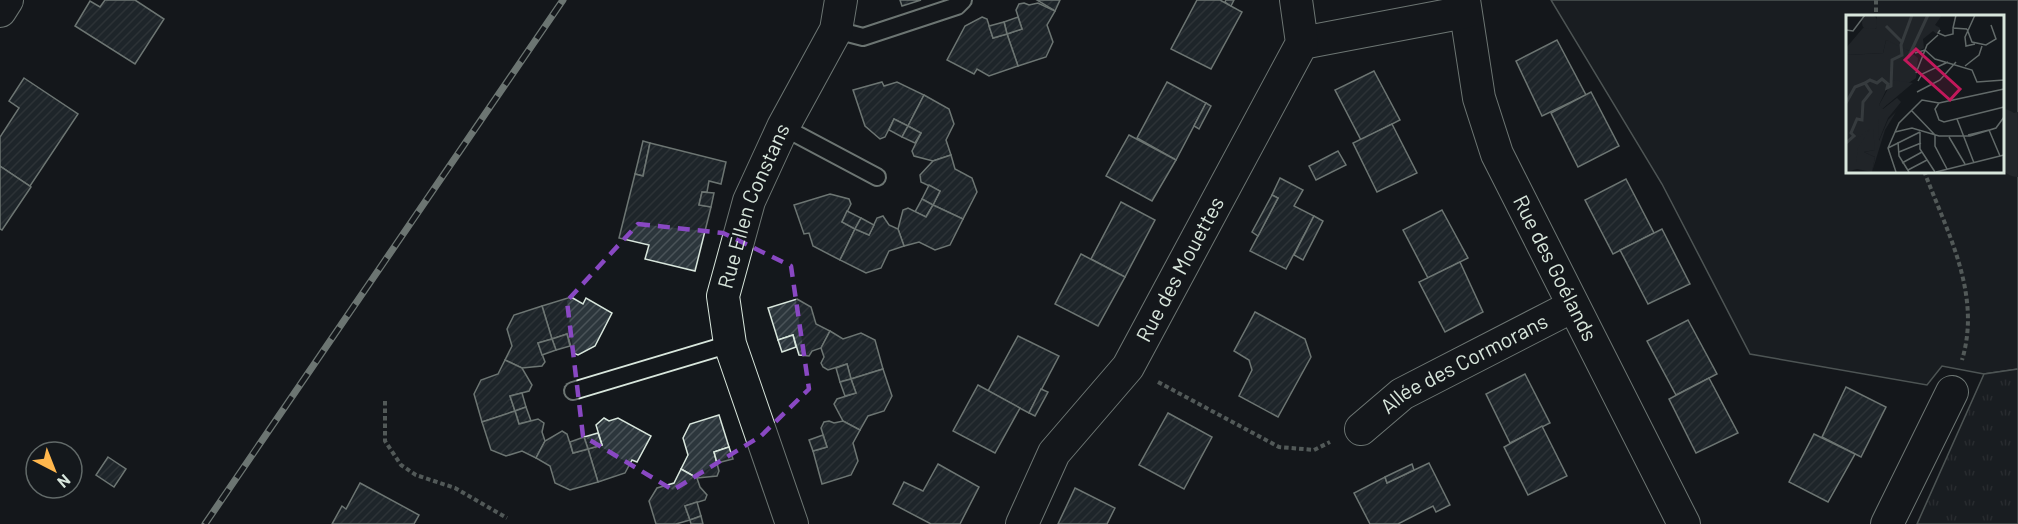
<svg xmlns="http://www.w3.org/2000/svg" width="2018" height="524" font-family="Barlow,sans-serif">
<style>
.green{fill:#202428;stroke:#939e99;stroke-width:1.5;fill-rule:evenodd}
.park{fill:url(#park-tufts);stroke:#939e99;stroke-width:1.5}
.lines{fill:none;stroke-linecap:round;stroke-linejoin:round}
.stream{stroke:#363b3e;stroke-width:10}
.canal{stroke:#363b3e;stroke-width:38}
.building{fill:url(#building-hatch);stroke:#d8e6dc;stroke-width:1.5}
.lane-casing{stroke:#d8e6dc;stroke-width:20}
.street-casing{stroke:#d8e6dc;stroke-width:34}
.path{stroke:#9da8a2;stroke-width:4;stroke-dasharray:4.5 3;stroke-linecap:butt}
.lane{stroke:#14181c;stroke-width:16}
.street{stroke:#14181c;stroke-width:32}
.rail-casing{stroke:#d8e6dc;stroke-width:7}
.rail{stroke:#14181c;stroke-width:4.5;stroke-dasharray:14;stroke-linecap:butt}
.marked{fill:none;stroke:#8948c3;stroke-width:4.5;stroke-dasharray:12 8;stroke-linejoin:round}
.labels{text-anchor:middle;stroke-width:4.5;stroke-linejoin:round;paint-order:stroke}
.street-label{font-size:21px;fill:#d8e6dc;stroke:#14181c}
.inset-river{fill:none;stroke:#363b3e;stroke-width:3}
.inset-road{fill:none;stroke:#626a69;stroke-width:1.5}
.view{fill:#c2185b;fill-opacity:0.15;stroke:#c2185b;stroke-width:3}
.inset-edge{fill:none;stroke:#d8e6dc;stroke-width:3}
</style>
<defs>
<pattern id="park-tufts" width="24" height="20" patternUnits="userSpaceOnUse" patternTransform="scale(1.5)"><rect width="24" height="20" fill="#202428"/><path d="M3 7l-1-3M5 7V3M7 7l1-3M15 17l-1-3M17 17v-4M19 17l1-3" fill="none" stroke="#404447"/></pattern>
<pattern id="building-hatch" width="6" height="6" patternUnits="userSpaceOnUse" patternTransform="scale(1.5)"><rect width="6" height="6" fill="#2c363c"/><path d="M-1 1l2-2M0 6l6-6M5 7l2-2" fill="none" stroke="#4a5358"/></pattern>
</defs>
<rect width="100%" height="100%" fill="#14181c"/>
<path class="green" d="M1551 0H2018V369L1984 374 1942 366 1927 385 1750 354 1662 184ZM1847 16H2002V171H1847Z"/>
<polygon class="park" points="2018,369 2018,524 1917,524 1984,374"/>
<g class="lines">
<polyline class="stream" points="2002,123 2018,117"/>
<polyline class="canal" points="2002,128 2018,158"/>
</g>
<g class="building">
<polygon points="105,0 135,0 164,19 135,64 75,26 90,1 100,7"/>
<polygon points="900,0 921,0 902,6"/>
<polygon points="1037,0 1060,0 1055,11"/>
<polygon points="1197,0 1220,0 1242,12 1211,69 1171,49"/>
<polygon points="1226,0 1234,0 1231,6 1225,2"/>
<polygon points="1024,3 1029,5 1038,3 1055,11 1047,25 1053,42 1046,57 1018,66 1007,34 1022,29 1016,10 1019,4"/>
<polygon points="982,17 987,19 993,38 1007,34 1018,66 989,76 977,69 974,74 947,60 965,26"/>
<polygon points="1018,17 1022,29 1007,34 1004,22"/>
<polygon points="1004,22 1007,34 993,38 989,26"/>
<polygon points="1557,40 1586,95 1542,116 1516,61"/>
<polygon points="1374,71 1400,120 1361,140 1335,90"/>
<polygon points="24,78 78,114 30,186 0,166 0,137 19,108 9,101"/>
<polygon points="882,82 884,86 897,82 924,95 908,126 894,119 885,137 880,139 865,126 853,90"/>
<polygon points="1167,82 1206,103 1176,160 1137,138"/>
<polygon points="1591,92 1619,146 1578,167 1551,113"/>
<polygon points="924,95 949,109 954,124 946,140 951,155 933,161 914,156 912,151 921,133 908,126"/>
<polygon points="1206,103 1211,106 1199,129 1194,126"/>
<polygon points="894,119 908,126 902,137 889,130"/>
<polygon points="1392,124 1417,173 1377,192 1353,143"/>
<polygon points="908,126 921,133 915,143 902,137"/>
<polygon points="1129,135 1176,160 1152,201 1106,176"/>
<polygon points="643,141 650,143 643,176 635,174"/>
<polygon points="650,143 726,162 721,184 709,181 707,192 702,192 699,205 711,207 695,271 645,259 649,245 619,238 635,174 643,176"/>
<polygon points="1338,151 1346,165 1316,180 1309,166"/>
<polygon points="951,155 955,169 972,178 977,192 963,219 933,205 940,191 921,182 920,175 933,161"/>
<polygon points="0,166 31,187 2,230 0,229"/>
<polygon points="1280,178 1303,190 1294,206 1314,216 1286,269 1250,251 1278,198 1272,195"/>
<polygon points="1626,179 1654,233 1613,254 1585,200"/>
<polygon points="929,185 940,191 933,205 922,199"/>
<polygon points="702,192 714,193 711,207 699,205"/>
<polygon points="830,194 849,199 851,204 842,222 855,229 840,260 813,246 809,233 804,234 794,205"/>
<polygon points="1272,195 1278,198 1258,236 1252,232"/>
<polygon points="922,199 933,205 926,217 915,212"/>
<polygon points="1121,202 1155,220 1125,277 1091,259"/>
<polygon points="933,205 963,219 950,245 935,250 919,242 904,246 898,229 903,210 908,208 926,217"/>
<polygon points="1442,210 1468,258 1428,278 1403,230"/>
<polygon points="847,211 861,218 855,229 842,222"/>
<polygon points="883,216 889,225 898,229 904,246 889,251 881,268 866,273 840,260 855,229 869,235 877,218"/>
<polygon points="1314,216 1323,221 1303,260 1294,255"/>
<polygon points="861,218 874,225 869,235 855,229"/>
<polygon points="1662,229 1690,284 1648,304 1620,250"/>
<polygon points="1081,254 1125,277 1098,326 1055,304"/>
<polygon points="1460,262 1483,312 1445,332 1419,282"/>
<polygon points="571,297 583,304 586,298 612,313 595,346 578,355 573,353 567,334 552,339 542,306"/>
<polygon points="797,299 811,307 816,324 830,331 821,348 812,351 809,356 799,355 793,335 778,340 768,308"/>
<polygon points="542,306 552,339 538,343 545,362 542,366 522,368 505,360 512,346 507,329 514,315"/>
<polygon points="1255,312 1305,339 1311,357 1278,417 1239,396 1252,370 1249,360 1234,351"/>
<polygon points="1688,320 1717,374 1676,395 1647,341"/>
<polygon points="830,331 843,339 861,333 875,340 883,369 851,379 847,364 828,370 823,367 821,363 824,357 821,348"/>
<polygon points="567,334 570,346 556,350 552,339"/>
<polygon points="793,335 796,347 782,352 778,340"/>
<polygon points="1018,336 1059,356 1029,413 988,391"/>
<polygon points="552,339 556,350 542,355 538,343"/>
<polygon points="505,360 522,368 532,385 529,391 510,396 515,411 482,422 474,394 481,380 498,374"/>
<polygon points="847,364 851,379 840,382 836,368"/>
<polygon points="883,369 892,396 884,411 868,416 860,430 843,421 834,404 837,399 856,393 851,379"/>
<polygon points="1525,374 1550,423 1510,443 1486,394"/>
<polygon points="1709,378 1738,433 1696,453 1669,399"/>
<polygon points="851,379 856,393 845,396 840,382"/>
<polygon points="978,385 1020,408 995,453 953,431"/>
<polygon points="1846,387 1886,407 1861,457 1822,437"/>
<polygon points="1041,389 1048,392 1035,416 1029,413"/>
<polygon points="522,393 526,407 515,411 510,396"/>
<polygon points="526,407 531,421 519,424 515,411"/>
<polygon points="515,411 519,424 538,419 544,423 542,432 545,441 536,458 522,451 506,456 491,450 482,422"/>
<polygon points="1168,413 1212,437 1184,489 1139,465"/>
<polygon points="719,415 729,447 714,452 719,471 717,476 697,478 681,469 688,455 683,438 690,424"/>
<polygon points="604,418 609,421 618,418 651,436 637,462 632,460 625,473 598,482 588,449 602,445 596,425"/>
<polygon points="829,421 834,423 843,421 860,430 853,443 858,461 851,475 822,484 813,451 827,447 821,428 824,422"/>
<polygon points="1542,426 1567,476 1528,495 1504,447"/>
<polygon points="562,431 567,434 573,453 588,449 598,482 570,490 555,483 550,466 536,458 545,441"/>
<polygon points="598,433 602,445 588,449 584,437"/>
<polygon points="1814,434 1855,454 1828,502 1789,482"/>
<polygon points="823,435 827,447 813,451 809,440"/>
<polygon points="584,437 588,449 573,453 570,442"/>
<polygon points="729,447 733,459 717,463 714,452"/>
<polygon points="108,457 126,469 114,487 96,475"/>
<polygon points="1429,463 1450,505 1436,512 1433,506 1398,524 1370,524 1354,493 1385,477 1387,483"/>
<polygon points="938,464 979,487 960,524 931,524 893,504 904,482 923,491"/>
<polygon points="1412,464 1414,470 1387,483 1385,477"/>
<polygon points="681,469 697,478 700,487 707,495 705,500 685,506 690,520 676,524 656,524 649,501 657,488 674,483"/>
<polygon points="360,483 419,515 414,524 332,524 342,506 346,509"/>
<polygon points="1075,488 1115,508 1107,524 1058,524"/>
<polygon points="697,502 701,516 690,520 685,506"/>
<polygon points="701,516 703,524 691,524 690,520"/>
</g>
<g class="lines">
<defs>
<g id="lane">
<polyline points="836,30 863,37 957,6 963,0"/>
<polyline points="783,127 877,177"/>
<polyline points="573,391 730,344"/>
</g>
<g id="street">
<path id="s1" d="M1464 0 1479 98 1497 154 1684 524"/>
<polyline points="0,11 7,0"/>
<polyline points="1302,43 1465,12"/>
<path id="s2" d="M1361 429 1402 394 1573 306"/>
<path id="s3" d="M792 524 730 344 723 296 749 201 783 127 836 30 841 0"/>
<path id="s4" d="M1022 524 1054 453 1128 367 1302 43 1296 0"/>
<polyline points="1887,524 1952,392"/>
</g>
</defs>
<use href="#lane" class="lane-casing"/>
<use href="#street" class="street-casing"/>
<g class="path">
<polyline points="1876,0 1876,16"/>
<path d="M1924 171C1947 232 1982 294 1962 360"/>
<polyline points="1158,382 1279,447 1314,450 1330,442"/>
<polyline points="385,401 385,441 401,465 416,475 455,488 507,518"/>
</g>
<use href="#lane" class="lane"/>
<use href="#street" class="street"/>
<defs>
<polyline id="rail" points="205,524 563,0"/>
</defs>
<use href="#rail" class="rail-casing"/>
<use href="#rail" class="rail"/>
</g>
<path d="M0 0H2018V524H0ZM638 224 723 233 791 266 809 389 761 436 673 490 583 436 567 301Z" fill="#14181c" fill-opacity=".55" fill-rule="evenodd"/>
<path class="marked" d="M638 224 723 233 791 266 809 389 761 436 673 490 583 436 567 301Z"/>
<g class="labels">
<g class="street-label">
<text dy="7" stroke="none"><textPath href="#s3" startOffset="334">Rue Ellen Constans</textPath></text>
<text dy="7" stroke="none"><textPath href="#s1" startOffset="286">Rue des Goélands</textPath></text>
<text dy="7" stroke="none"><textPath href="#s4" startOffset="302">Rue des Mouettes</textPath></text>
<text dy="7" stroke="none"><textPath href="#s2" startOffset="123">Allée des Cormorans</textPath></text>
</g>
</g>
<g transform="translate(1846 15)">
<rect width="158" height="158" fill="#14181c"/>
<path d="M16 8a8 8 0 1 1 16 0a8 8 0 1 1-16 0ZM40 25 53 28 72 43 70 63 61 69 45 65 33 90 37 94 51 83 55 87 42 103 29 135 18 137 29 142 26 157 11 154 0 157V40L37 38Z" fill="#202428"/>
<path d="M47 65 67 68 36 94 33 90ZM50 97 39 115 26 157 29 142 18 137 29 135 27 114 32 104 33 126 42 105ZM10 103 18 108 10 124 24 114 12 133 10 147 0 156V126Z" fill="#202428"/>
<path d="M31 0H96L89 10 94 13 91 19 87 16 77 24 78 33 68 38 40 25 37 38 0 40V33L17 13 30 14Z" fill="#202428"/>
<path class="inset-river" d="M40 11 56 27M62 43 82 0M0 88 9 72 19 68M0 128 8 121 5 118 11 104 16 105 17 87 25 77 19 68 24 65 31 68 36 64 42 69 41 73 45 71 46 45 56 40 55 30 66 0"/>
<path class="inset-road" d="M110 0 107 13 121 14M121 14 126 27 140 30 150 24 145 10M0 15 7 16 19 0M94 15 92 18 99 21 107 19V13M129 29 120 31 119 22 129 0M69 38 79 35 89 44 126 55 131 67 158 65M119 51 133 40 136 31M70 58 81 30 92 20M72 66 76 59 102 47M71 77 94 65 110 47M93 88 89 94 93 105 98 107 158 92M93 88 158 74M65 95 89 120M111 104 128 148M143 115 154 141M49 117 66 113 93 121H124L150 113 158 102M74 117V134L89 157M89 120V131L101 154M122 120 143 115M103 122 119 149M52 127 53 141 63 157M42 133 74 117M53 137 75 128M56 148 76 137M62 155 81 145M50 157 42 133 53 108 76 85 93 88M90 157 158 140"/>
<path class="view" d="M70 34 114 74 104 85 59 45Z"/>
<rect width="158" height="158" class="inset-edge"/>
</g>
<g transform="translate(54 470) rotate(138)"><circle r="28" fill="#14181c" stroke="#626a69" stroke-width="1.5"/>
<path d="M0-4.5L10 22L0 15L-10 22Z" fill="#ffb74d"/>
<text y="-9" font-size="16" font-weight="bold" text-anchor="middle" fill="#d8e6dc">N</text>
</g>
</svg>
